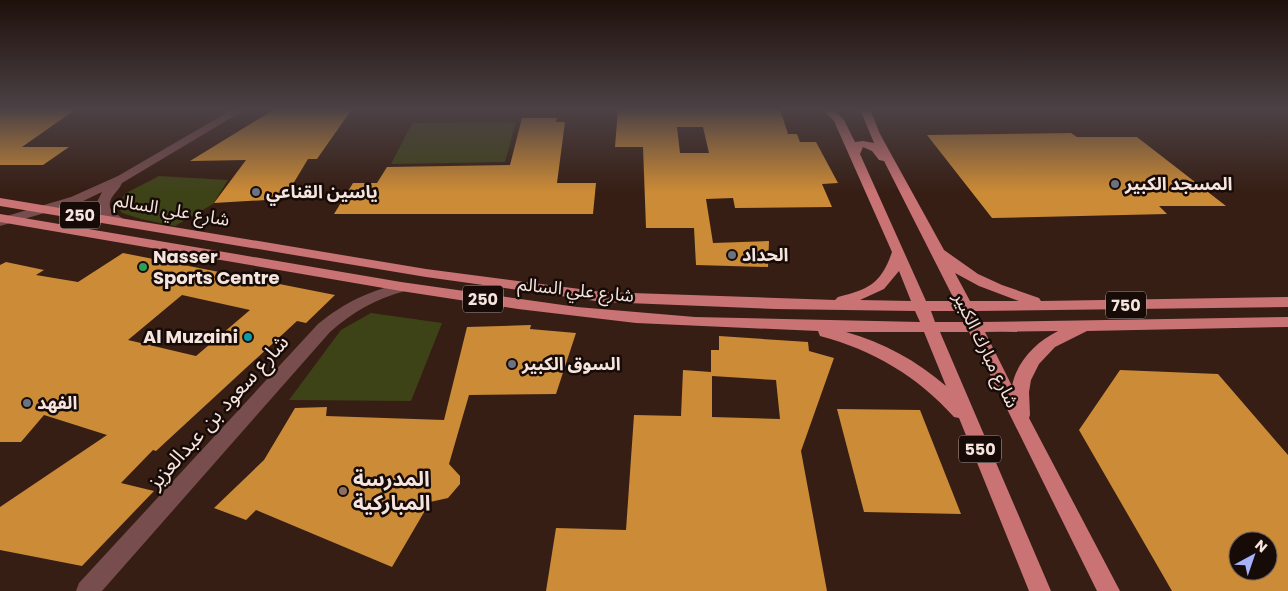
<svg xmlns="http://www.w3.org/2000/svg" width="1288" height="591" font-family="Poppins,'Noto Sans Arabic',sans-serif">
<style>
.green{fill:#3e4317}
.building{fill:#cc8b36;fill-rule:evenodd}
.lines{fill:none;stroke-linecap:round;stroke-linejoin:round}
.minor{fill:#774d4e;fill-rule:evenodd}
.major{fill:#c97375;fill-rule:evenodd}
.worship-dot{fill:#6b7280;stroke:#160b07;stroke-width:2}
.leisure-dot{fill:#2e9e5b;stroke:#160b07;stroke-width:2}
.culture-dot{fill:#0f9aa8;stroke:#160b07;stroke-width:2}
.education-dot{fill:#8d6e63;stroke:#160b07;stroke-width:2}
.labels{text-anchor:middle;stroke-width:5;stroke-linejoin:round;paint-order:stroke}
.shield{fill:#160b07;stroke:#b3a39e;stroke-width:1}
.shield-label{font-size:16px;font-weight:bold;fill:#f6e4de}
.poi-label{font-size:18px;font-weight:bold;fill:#f6e4de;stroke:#160b07;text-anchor:start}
.street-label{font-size:18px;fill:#f6e4de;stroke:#160b07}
.near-street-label{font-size:21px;fill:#f6e4de;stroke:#160b07}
.near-poi-label{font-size:21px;font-weight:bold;fill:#f6e4de;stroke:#160b07;text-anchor:start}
</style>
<rect width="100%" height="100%" fill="#361e14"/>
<g class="green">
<polygon points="516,122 505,162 391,164 412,123"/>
<polygon points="159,176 228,180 213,204 175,226 141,219 122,213 117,205 126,193"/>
<polygon points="371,313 442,323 411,401 289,400 341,330"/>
</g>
<g class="building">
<polygon points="0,109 76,109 22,147 69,147 43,165 0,165"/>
<polygon points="275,109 352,109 317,159 308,159 284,199 214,203 246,160 190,161"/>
<path d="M618 109H780L788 134H797L800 142H816L838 183 822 184 832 207 735 208 733 198 706 199 713 243 769 241 768 267 696 265 694 228H646L643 147H615ZM677 127H703L709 153H680Z"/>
<polygon points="522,118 557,118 556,122 565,122 557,183 596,183 593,214 334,214 353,183 377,183 387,167 510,165"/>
<polygon points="1071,133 1077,137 1137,137 1226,206 1159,206 1167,214 992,218 927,135"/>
<path d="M123 253 335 295 306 323 297 321 156 451 153 450 121 483 154 491 82 566 0 550V507L107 435 44 415 21 442H0V265L6 262 44 270 36 275 78 282ZM182 295 250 310 196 356 128 340Z"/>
<polygon points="531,325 530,329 576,333 556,394 469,395 449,464 460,476 460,484 448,498 430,502 392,567 256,510 246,520 214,508 264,460 295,408 327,407 326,416 444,420 467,327"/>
<path d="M719 336 808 342 809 351 834 358 801 451 827 591H546L556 528 626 530 634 415 681 416 683 370 711 372V350H719ZM712 376 776 380 780 419 712 417Z"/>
<path d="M1120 370 1218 374 1288 455V591H1172L1079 430ZM1238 541H1268V571H1238Z"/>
<polygon points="837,409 920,410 961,514 864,512"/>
</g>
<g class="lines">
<g class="minor">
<path d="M233 109H246L122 183C118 193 106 198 111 210L126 221 124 224C112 227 98 216 96 204L102 192 79 203 0 226V218L71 197 118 176Z"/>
<path d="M400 284 405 285 407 288 405 291C375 299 353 312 330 332L102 591H76L79 583 318 324C344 303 368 291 400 284Z"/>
</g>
<path class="major" d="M822 109H833L844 120 855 142 863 141 874 143 860 109H870L880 134 944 250 978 274 1002 285 1039 298 1041 301 1288 297V307L975 311 980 322 1288 317V327L1087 331 1055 347 1039 364 1031 380 1029 392 1030 415 1029 418 1120 591H1097L969 332H940L1051 591H1029L959 418 954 417C917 376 873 350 820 336L818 331 636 323 518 309 401 291 0 222V214L401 282 577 307 695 317 920 322 915 311 775 309 603 302 426 277 0 206V198L426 269 603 292 835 300 838 297C869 289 881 284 892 252L834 121ZM863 147 872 151 879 160 884 161 955 301H926L860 154ZM899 271 911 301 860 300 884 289ZM955 273 979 286 1019 301H970ZM931 311H959L964 322H935ZM1058 331C1036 342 1017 361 1012 386L985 332ZM846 332H924L946 386C917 361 883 342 846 332Z"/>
</g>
<linearGradient id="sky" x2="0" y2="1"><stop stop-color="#1e100b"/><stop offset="0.57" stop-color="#4c4145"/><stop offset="1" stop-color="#4c4145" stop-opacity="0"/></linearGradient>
<rect width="1288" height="192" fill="url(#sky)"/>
<g class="worship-dot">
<circle cx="1115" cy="184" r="5"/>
<circle cx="256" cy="192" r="5"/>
<circle cx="732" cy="255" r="5"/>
<circle cx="512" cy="364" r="5"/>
<circle cx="27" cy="403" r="5"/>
</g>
<circle class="leisure-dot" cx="143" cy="267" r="5"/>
<circle class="culture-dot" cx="248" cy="337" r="5"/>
<circle class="education-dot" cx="343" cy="491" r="5"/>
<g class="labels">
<g class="shield">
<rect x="60" y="201.5" width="40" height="27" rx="4"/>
<rect x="463" y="285.5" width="40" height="27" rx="4"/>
<rect x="1106" y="291.5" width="40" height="27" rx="4"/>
<rect x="959" y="435.5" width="42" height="27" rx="4"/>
</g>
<g class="shield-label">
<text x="80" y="221">250</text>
<text x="483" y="305">250</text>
<text x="1126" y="311">750</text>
<text x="980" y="455">550</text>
</g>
<g class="poi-label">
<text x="1125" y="190">المسجد الكبير</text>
<text x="266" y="198">ياسين القناعي</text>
<text x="742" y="261">الحداد</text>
<text x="153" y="263">Nasser<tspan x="153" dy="21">Sports Centre</tspan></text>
<text x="238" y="343" text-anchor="end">Al Muzaini</text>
<text x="522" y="370">السوق الكبير</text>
<text x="37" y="409">الفهد</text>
</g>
<g class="street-label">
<text transform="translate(172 210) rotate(10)" y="6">شارع علي السالم</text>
<text transform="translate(576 290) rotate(6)" y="6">شارع علي السالم</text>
<text transform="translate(986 350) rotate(64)" y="6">شارع مبارك الكبير</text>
</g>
<g class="near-street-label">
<text transform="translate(218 412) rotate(-48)" y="7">شارع سعود بن عبدالعزيز</text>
</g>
<g class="near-poi-label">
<text x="353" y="486">المدرسة<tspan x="353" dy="24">المباركية</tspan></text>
</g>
</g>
<g transform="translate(1253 556) rotate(40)"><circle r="24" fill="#160b07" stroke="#70625d"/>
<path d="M0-4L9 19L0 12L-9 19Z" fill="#a7b1fc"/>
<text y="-8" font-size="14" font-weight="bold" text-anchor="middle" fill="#f6e4de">N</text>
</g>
</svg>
